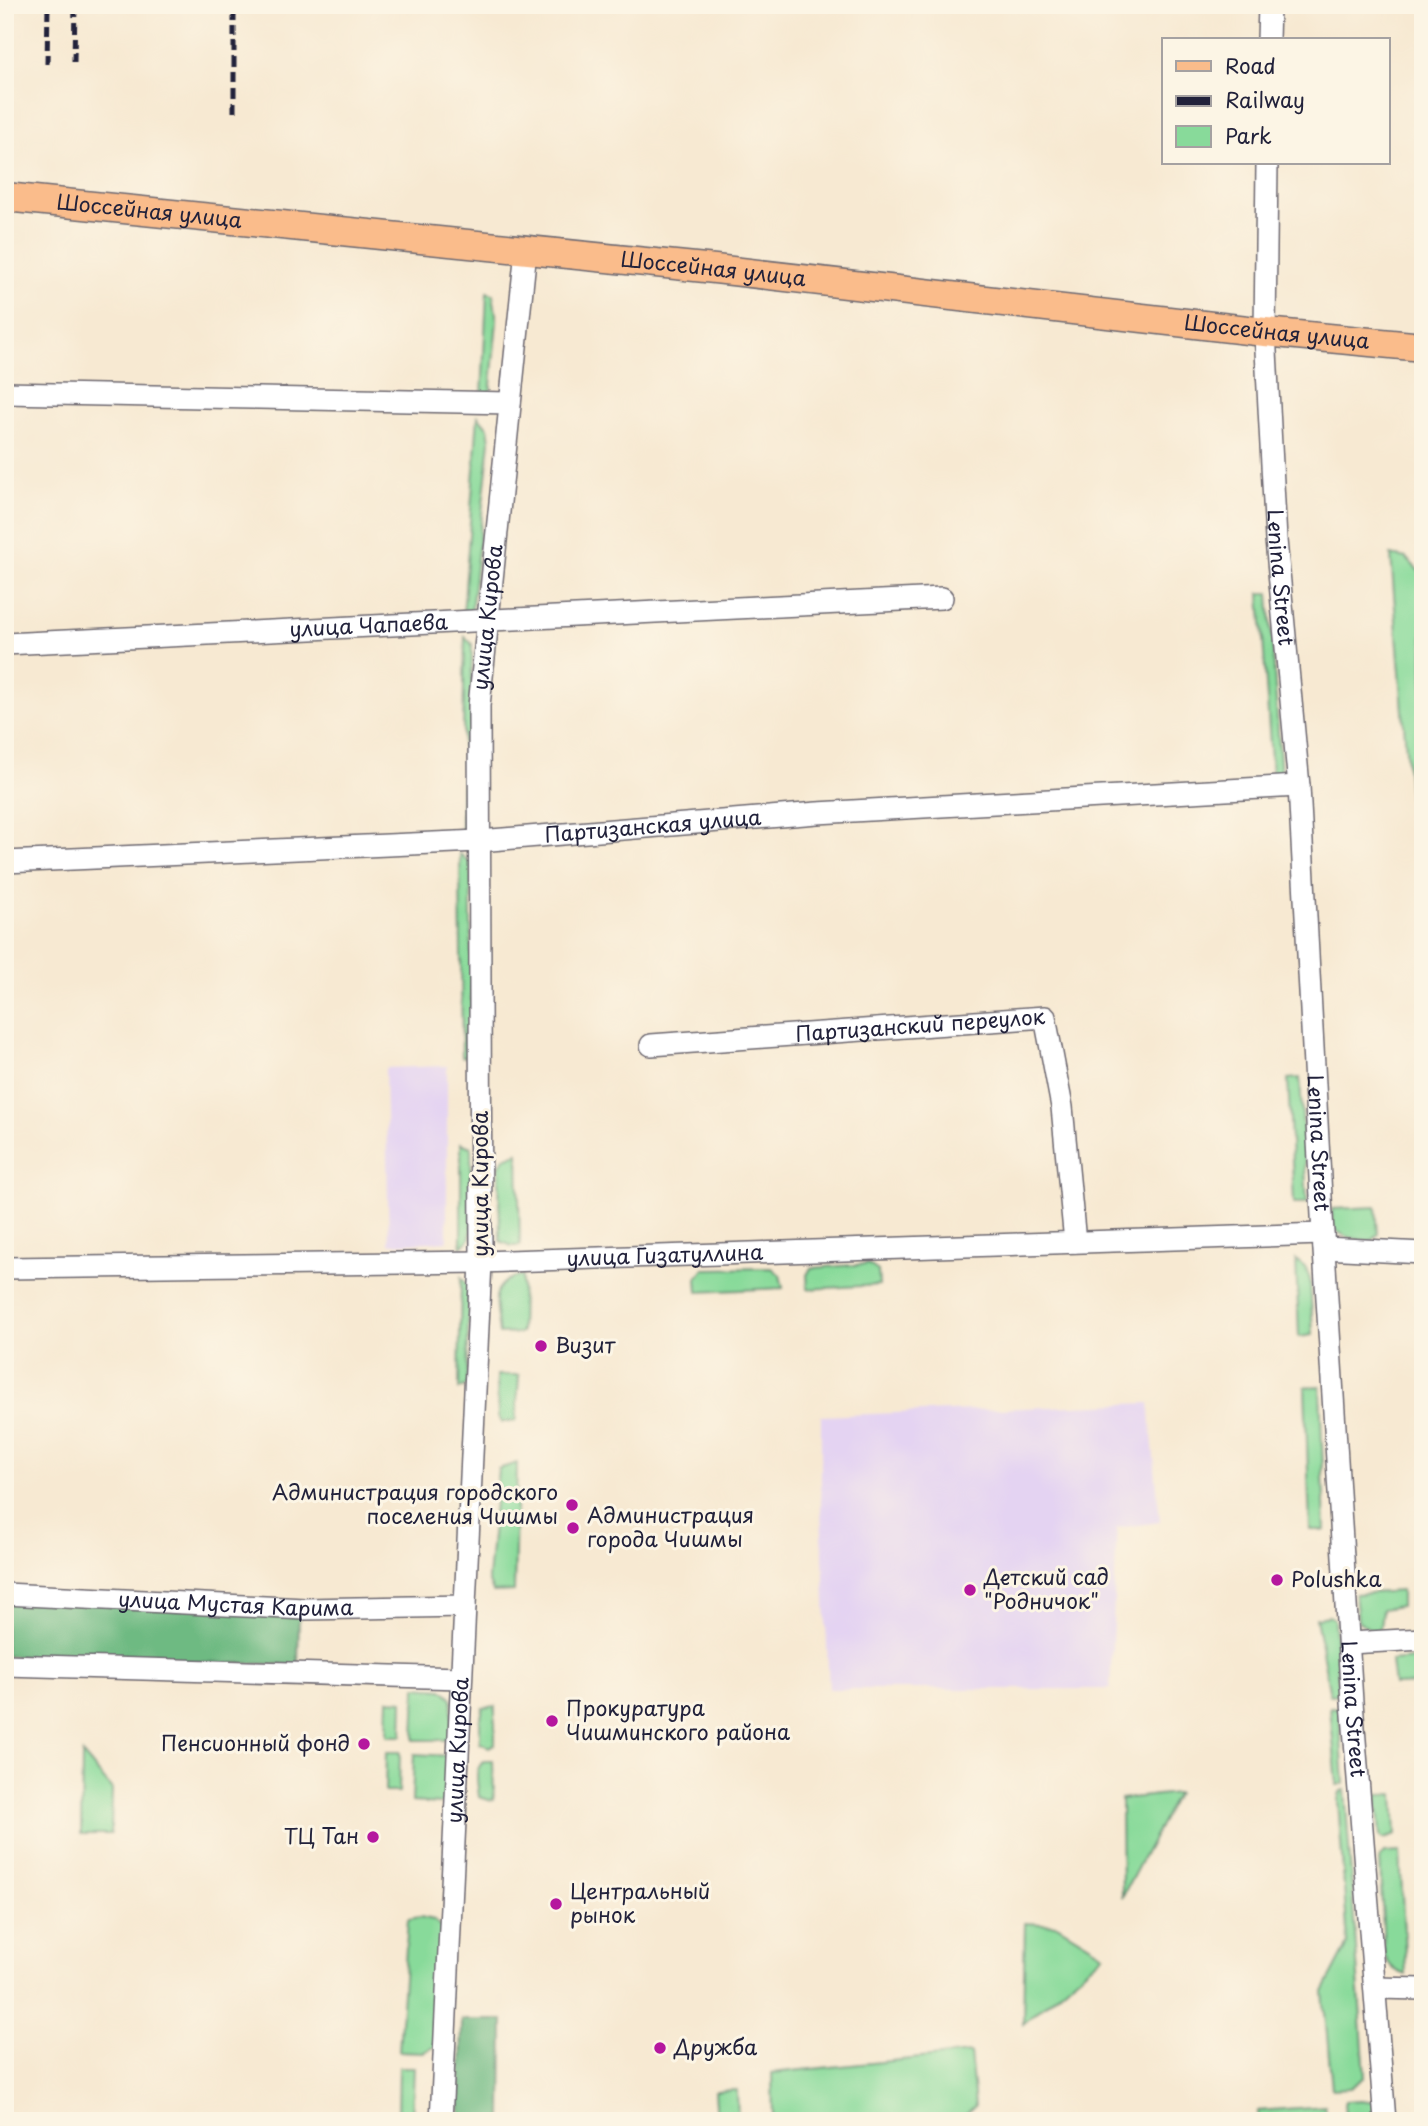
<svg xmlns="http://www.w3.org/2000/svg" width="1428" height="2126" font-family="'Playpen Sans',sans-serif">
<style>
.built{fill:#e4d3f2}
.green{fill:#88da9a;stroke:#557e6a;stroke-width:2}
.forest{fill:#6eba82;stroke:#486e5e;stroke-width:2}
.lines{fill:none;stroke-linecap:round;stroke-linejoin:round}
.minor-casing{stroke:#6d6870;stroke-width:24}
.major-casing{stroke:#6d6870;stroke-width:31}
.minor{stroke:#fff;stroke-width:21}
.major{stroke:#fabc8b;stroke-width:28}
.rail{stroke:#22223b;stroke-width:5;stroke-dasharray:10 5;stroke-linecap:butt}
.poi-dot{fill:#b5179e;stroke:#fcf5e5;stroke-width:2.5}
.labels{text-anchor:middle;stroke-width:6;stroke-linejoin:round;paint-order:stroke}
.street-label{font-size:21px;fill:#22223b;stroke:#fcf5e5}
.poi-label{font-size:21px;fill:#22223b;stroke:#fcf5e5;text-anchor:start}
</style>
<rect width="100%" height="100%" fill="#fcf5e5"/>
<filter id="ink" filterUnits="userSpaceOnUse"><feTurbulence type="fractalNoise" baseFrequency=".0143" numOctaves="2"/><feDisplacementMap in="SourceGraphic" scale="14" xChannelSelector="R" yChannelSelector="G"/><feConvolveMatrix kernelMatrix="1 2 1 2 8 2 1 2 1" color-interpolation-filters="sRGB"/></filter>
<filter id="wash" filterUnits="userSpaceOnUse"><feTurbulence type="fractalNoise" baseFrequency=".00686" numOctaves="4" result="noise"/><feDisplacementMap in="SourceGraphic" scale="28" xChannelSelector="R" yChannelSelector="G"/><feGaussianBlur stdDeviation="1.57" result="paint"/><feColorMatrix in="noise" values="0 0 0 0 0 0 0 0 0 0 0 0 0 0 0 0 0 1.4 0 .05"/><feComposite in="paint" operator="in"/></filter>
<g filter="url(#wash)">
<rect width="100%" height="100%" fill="#f7e9d2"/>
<g class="built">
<polygon points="447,1066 447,1241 389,1244 385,1068"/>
<polygon points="1149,1403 1160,1522 1117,1528 1110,1689 829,1689 821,1512 821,1416"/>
</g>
<g class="green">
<polygon points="487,292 493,294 497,320 490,396 482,396"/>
<polygon points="478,416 488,428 490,441 471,613 463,615"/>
<polygon points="1391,555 1406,558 1423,575 1423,842 1413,842"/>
<polygon points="1260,593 1269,593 1281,776 1272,776"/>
<polygon points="465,637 472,644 470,823 466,831 461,829"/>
<polygon points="460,854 471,863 471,1056 462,1057"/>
<polygon points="1300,1078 1307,1203 1294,1203 1288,1079"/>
<polygon points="461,1143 471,1147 472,1230 469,1240 461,1247"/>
<polygon points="518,1153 520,1246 512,1246 500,1241 499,1167 504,1158"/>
<path d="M1376 1207 1378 1234 1372 1240C1362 1241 1338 1237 1334 1227 1332 1222 1332 1214 1332 1209Z"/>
<polygon points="1296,1260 1306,1268 1310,1280 1313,1335 1299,1337"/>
<polygon points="868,1264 878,1271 879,1285 808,1289 807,1275 811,1268"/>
<polygon points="772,1268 780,1275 783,1288 698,1292 697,1278 704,1269"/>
<path d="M522 1276 521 1333 499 1334C496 1307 487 1281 522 1276Z"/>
<polygon points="461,1277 469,1287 467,1385 459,1389"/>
<polygon points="497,1375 519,1375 516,1421 501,1422 498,1416"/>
<polygon points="1320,1386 1325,1530 1310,1530 1305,1387"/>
<polygon points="517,1463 514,1591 493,1592 488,1579 498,1469"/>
<polygon points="1401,1591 1401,1606 1382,1609 1380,1629 1373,1631 1358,1621 1355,1594"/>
<polygon points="1329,1616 1334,1619 1339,1694 1330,1695 1316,1618"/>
<polygon points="1423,1658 1423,1684 1394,1685 1391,1661"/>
<polygon points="416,1687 442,1689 452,1698 452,1740 414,1740"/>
<polygon points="388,1700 403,1701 402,1736 387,1736"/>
<polygon points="495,1706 495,1744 489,1747 480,1743 480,1722 483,1708"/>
<polygon points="1330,1707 1339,1708 1344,1784 1337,1785"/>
<polygon points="386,1752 400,1752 399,1792 385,1792"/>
<polygon points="82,1754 112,1789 111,1834 81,1834"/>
<polygon points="414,1754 451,1756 446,1801 440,1804 412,1802"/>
<path d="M484 1761H493L494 1799 489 1800 479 1797C478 1784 473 1770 484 1761Z"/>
<polygon points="1345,1790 1365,2077 1350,2088 1332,2089 1323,1992 1348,1944 1338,1800 1340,1793"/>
<polygon points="1177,1793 1122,1897 1121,1799"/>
<polygon points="1394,1794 1396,1835 1384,1839 1380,1837 1377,1795"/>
<path d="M1400 1852 1406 1975C1394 1971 1388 1965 1384 1953L1380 1858 1384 1853Z"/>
<polygon points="420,1917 434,1920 441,1927 436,2046 424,2052 399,2051 408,1919"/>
<polygon points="1025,1923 1057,1925 1104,1954 1023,2024"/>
<polygon points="970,2053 975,2106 958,2121 773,2121 772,2073"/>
<polygon points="399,2067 414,2067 412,2121 398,2121"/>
<polygon points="737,2090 738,2121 717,2121 715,2091"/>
<polygon points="1362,2100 1375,2102 1377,2121 1346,2121 1344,2104 1345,2101"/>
<polygon points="1325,2106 1326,2121 1258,2121 1258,2111"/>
</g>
<g class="forest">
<polygon points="5,1598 299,1611 298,1665 5,1656"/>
<polygon points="462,2020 503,2020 502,2121 460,2121"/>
</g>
</g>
<g filter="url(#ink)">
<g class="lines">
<defs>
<g id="minor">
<polyline points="1268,40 1269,5"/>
<path id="s1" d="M1267 163 1265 332 1276 540 1299 786 1323 1234 1352 1702 1385 2121"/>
<polyline points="5,393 510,403"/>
<path id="s2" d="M5 644 942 598"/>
<path id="s3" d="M5 862 479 841 817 813 1299 786"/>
<path id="s4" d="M651 1045 1045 1017 1062 1107 1075 1242"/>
<polyline points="1324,1248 1423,1253"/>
<path id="s5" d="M5 1268 481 1262 1323 1234"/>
<path id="s6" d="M5 1594 304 1609 465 1606"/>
<polyline points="1349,1643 1423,1639"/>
<polyline points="5,1665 461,1678"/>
<polyline points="1376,1988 1423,1989"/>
<path id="s7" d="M441 2121 481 1262 479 706 526 250"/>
</g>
<g id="major">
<path id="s8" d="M5 197 715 269 1265 332 1423 347"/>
</g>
</defs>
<use href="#minor" class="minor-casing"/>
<use href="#major" class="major-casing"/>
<use href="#minor" class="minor"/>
<use href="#major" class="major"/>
<g class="rail">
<polyline points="74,62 75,5"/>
<polyline points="47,64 48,5"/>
<polyline points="234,112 234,5"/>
</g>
</g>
</g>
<g class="poi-dot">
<circle cx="541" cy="1346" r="7"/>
<circle cx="572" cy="1505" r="7"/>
<circle cx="573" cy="1528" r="7"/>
<circle cx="1277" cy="1580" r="7"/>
<circle cx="970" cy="1590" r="7"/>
<circle cx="552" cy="1721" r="7"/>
<circle cx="364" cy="1744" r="7"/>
<circle cx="373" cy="1837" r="7"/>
<circle cx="556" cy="1904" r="7"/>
<circle cx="660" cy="2048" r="7"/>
</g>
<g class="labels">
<g class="street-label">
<text dy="7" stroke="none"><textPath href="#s8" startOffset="145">Шоссейная улица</textPath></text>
<text dy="7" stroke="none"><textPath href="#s8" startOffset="712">Шоссейная улица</textPath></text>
<text dy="7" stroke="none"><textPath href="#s8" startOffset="1279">Шоссейная улица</textPath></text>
<text dy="7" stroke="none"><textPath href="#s1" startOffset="415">Lenina Street</textPath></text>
<text dy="7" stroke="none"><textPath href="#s7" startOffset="1505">улица Кирова</textPath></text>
<text dy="7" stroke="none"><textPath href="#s2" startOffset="364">улица Чапаева</textPath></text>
<text dy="7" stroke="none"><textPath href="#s3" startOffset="649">Партизанская улица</textPath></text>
<text dy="7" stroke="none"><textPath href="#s4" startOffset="270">Партизанский переулок</textPath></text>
<text dy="7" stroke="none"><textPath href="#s1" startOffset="982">Lenina Street</textPath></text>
<text transform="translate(481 1184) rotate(-90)" y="7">улица Кирова</text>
<text dy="7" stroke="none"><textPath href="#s5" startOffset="660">улица Гизатуллина</textPath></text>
<text dy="7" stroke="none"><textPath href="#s6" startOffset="231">улица Мустая Карима</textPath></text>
<text dy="7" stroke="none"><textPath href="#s1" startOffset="1549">Lenina Street</textPath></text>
<text dy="7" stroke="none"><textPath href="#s7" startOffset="371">улица Кирова</textPath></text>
</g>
<g class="poi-label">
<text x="555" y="1353">Визит</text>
<text x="558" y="1500" text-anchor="end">Администрация городского<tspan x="558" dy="24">поселения Чишмы</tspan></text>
<text x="587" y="1523">Администрация<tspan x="587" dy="24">города Чишмы</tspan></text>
<text x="984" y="1585">Детский сад<tspan x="984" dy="24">"Родничок"</tspan></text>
<text x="1291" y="1587">Polushka</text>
<text x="566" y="1716">Прокуратура<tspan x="566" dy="24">Чишминского района</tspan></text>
<text x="350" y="1751" text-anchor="end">Пенсионный фонд</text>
<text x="359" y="1844" text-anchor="end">ТЦ Тан</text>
<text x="570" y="1899">Центральный<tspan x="570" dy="24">рынок</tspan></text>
<text x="674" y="2055">Дружба</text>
</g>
</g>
<rect width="1428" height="2126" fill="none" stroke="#fcf5e5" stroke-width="28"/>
<rect x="1162" y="38" width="228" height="126" fill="#fcf5e5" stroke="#a5a1a1" stroke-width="2"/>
<rect x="1176" y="61" width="35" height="10" fill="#fabc8b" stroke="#a5a1a1" stroke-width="2"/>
<text x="1225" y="74" font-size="21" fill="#22223b">Road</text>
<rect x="1176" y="96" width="35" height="10" fill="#22223b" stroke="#a5a1a1" stroke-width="2"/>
<text x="1225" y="108" font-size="21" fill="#22223b">Railway</text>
<rect x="1176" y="126" width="35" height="21" fill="#88da9a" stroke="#a5a1a1" stroke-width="2"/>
<text x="1225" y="144" font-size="21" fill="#22223b">Park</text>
</svg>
